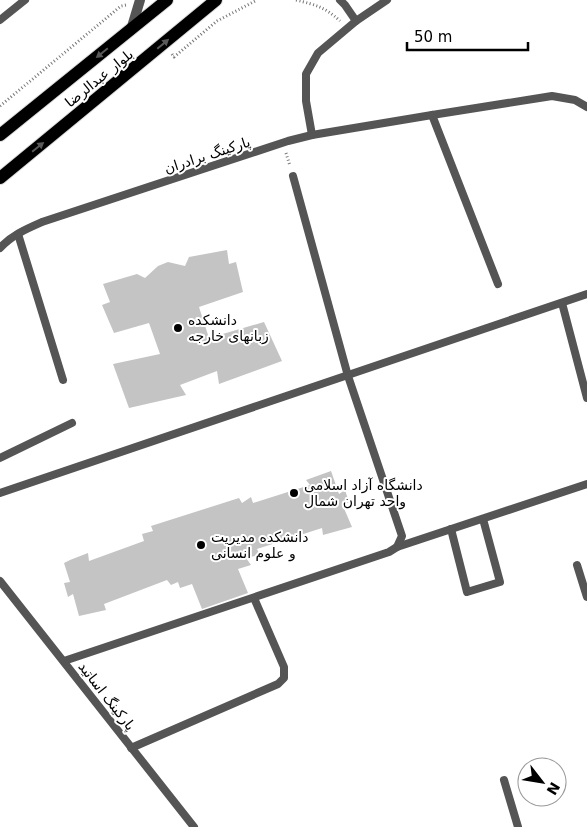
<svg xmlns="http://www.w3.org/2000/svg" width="587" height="827" font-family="'DejaVu Sans',Cairo,sans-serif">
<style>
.building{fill:#c4c4c4}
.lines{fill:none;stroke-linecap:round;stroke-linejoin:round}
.primary-casing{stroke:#dbdbdb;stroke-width:14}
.path{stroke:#777;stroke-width:3;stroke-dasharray:1 2.5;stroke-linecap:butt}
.service{stroke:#555;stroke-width:8}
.minor{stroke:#555;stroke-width:10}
.primary{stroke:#000;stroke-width:12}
.oneway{fill:#595959}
.poi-dot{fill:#000;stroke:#fff;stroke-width:2}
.labels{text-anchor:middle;stroke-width:4;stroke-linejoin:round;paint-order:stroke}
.street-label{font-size:14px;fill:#000;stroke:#fff}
.poi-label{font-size:14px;fill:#000;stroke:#fff;text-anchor:start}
</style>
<rect width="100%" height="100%" fill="#fff"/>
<g class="building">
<polygon points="227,250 229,264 236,262 243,292 199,307 209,338 264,322 282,361 219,384 217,371 180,385 186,395 129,408 113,364 160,354 149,323 114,333 102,305 110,302 103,284 137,274 145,278 158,266 168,262 185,266 189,257"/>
<polygon points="331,471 339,494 345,490 349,502 343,506 352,527 323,535 322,528 257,549 260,555 246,558 251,565 238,569 248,593 202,609 192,584 180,588 178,582 171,585 167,580 104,604 106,610 79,616 73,594 68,597 64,583 70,582 64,563 70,560 88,553 89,561 144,541 142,534 153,531 151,526 239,498 242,503 251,497 253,503 310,485 306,480"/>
</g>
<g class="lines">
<defs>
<g id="primary">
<polyline points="0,135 167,0"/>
<polyline points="0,178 216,0"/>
</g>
</defs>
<use href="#primary" class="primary-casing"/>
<g class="path">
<path d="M296 0C316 5 325 7 340 21"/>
<polyline points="172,54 174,57 217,21 257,0"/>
<polyline points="0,106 121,6 126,5"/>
<polyline points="286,153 290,166"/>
</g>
<g class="service">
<polyline points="340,0 345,5 356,21"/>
<polyline points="0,20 25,0"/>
<polyline points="432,115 498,284"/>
<polyline points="312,135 306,101 306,74 318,53 356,21 387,0"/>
<polyline points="18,234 63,380"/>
<path d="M0 248C12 235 26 229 42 222L288 141 312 135 432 115 552 96 575 100 587 107"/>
<polyline points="562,303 587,398"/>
<polyline points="0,458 72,423"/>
<polyline points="0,493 587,294"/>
<polyline points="451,529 467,592 500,582 483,519"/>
<polyline points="397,547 587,484"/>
<polyline points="577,565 587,597"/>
<polyline points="0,581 194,827"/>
<polyline points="64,661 389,552 397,547 402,536 348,376 293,176"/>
<polyline points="131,748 278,684 284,678 284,667 254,598"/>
<polyline points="504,780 518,827"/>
</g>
<polyline class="minor" points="131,30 140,0"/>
<use href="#primary" class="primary"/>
</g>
<defs><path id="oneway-solid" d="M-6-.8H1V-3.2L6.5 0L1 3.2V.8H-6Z" transform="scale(1.25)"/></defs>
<g class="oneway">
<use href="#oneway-solid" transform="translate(163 44) rotate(-40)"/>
<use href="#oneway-solid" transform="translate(102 53) rotate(141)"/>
<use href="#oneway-solid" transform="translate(38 147) rotate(-39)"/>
</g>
<g class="poi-dot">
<circle cx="178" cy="328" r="5"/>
<circle cx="294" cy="493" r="5"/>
<circle cx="201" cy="545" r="5"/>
</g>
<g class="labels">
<g class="street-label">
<text transform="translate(99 78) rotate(-39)" y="5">بلوار عبدالرضا</text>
<text transform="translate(207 155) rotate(-18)" y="5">پارکینگ برادران</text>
<text transform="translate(107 696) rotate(52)" y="5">پارکینگ اساتید</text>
</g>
<g class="poi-label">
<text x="188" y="325">دانشکده<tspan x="188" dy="16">زبانهای خارجه</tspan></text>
<text x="304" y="490">دانشگاه آزاد اسلامی<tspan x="304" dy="16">واحد تهران شمال</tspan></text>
<text x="211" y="542">دانشکده مدیریت<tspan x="211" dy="16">و علوم انسانی</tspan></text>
</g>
</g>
<g transform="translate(542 782) rotate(121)"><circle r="24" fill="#ffffff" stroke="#999999"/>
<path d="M0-4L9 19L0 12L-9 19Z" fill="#000000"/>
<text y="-8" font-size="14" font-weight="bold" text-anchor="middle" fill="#000000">N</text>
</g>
<path d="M407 42v8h121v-8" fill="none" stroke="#000000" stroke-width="2.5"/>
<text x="414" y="42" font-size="15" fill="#000000" stroke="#ffffff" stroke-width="4" paint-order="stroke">50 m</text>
</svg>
